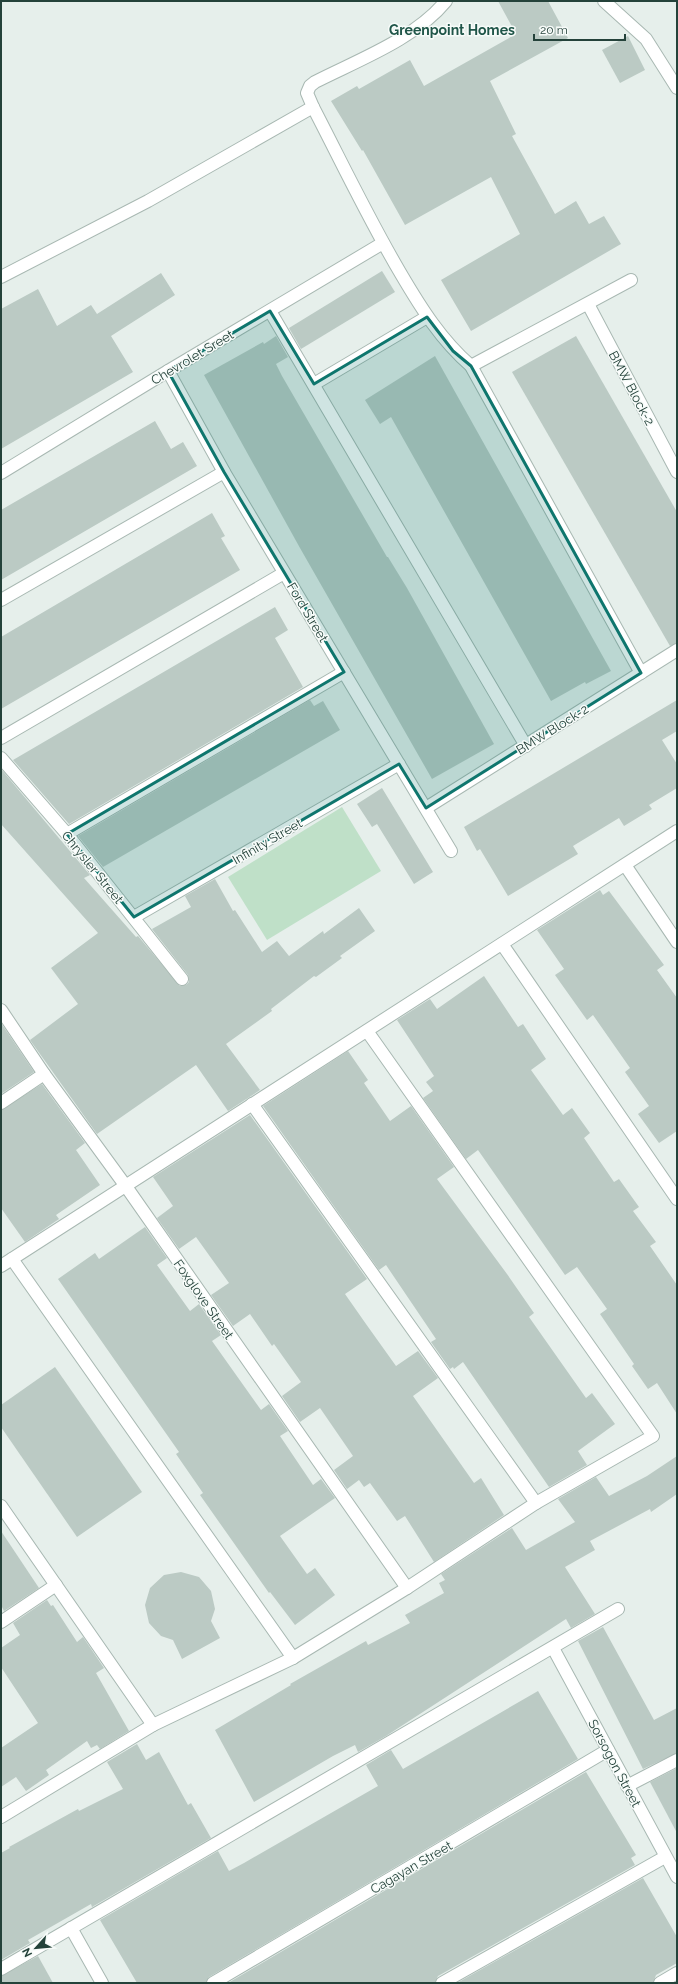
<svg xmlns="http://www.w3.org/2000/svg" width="678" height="1984" font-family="Raleway,sans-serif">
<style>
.green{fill:#bfe0c8}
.building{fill:#bbcac4}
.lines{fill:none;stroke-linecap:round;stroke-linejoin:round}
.service-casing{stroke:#a8b8b2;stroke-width:14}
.minor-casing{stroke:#a8b8b2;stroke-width:14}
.service{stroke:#fff;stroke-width:12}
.minor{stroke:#fff;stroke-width:12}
.marked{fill:#0f766e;fill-opacity:0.2;stroke:#0f766e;stroke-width:3;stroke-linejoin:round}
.labels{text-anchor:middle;stroke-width:3;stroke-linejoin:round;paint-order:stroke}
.street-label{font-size:13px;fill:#24423a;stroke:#f7fbf9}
.neighbourhood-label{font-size:14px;font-weight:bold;fill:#1f5548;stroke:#f7fbf9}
</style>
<rect width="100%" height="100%" fill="#e6efeb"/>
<polygon class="green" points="342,807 381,871 267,940 228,877"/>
<g class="building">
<polygon points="498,1 548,1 568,38 490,81 516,134 512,136 555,214 576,201 589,224 604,216 621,244 471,331 441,280 520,234 491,177 405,225 363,150 362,151 331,101 357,86 359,89 410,60 424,86 516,34"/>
<polygon points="628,36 645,70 620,83 602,50"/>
<polygon points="382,271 395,292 301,349 289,328"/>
<polygon points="161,273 175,295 111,336 133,372 1,449 1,309 38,289 57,326 91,305 97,314"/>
<polygon points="276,336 288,357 276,364 282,376 387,557 388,557 407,588 494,744 432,779 300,548 204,375 263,342 264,344"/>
<polygon points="576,336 677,512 677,643 670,646 512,372"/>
<polygon points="435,356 611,671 586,684 585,682 551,701 391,417 380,424 365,400"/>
<polygon points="155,421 171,449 183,442 197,466 1,580 1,510"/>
<polygon points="212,513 225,536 221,538 240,570 1,709 1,637"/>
<polygon points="275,607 288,630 275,638 303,687 69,824 13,760"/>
<polygon points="310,700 314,706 323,701 340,730 103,867 78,836"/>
<polygon points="677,700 677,731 662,740 677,764 677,788 649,805 652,809 624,826 619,818 573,846 578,854 508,896 480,849 477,851 464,827"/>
<polygon points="1,769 90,875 84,878 136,937 138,936 180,986 186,985 189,982 188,975 152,929 191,907 185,896 215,879 233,911 235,910 262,952 277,941 289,956 323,931 324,934 359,908 375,931 340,956 342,958 316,977 314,976 271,1009 272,1011 226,1044 260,1090 228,1111 196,1065 97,1134 30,1040 78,1004 51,968 98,933 1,824"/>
<polygon points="382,788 433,872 414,884 377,824 372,827 357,804"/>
<polygon points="600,890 603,895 609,891 664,965 657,970 677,998 677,1131 659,1143 638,1114 649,1106 625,1072 630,1068 593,1015 587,1020 555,975 564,969 537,930"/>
<polygon points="484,976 518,1027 523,1024 546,1059 531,1070 563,1115 572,1108 590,1133 584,1138 614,1182 619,1179 639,1207 633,1211 656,1242 650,1246 677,1285 677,1414 657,1383 648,1389 632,1366 634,1364 600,1314 607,1309 577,1267 565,1275 478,1150 466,1159 423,1098 433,1091 426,1082 434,1076 397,1020 430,999 437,1009"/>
<polygon points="1,1023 34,1072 1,1094"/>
<polygon points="348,1051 368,1080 364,1083 390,1121 411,1106 454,1167 437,1179 507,1274 534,1313 529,1317 586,1398 592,1393 615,1424 578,1451 587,1465 549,1487 463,1362 454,1369 453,1367 450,1369 431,1342 436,1339 386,1265 379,1270 263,1106"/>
<polygon points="42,1084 85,1143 76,1150 100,1185 56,1215 59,1219 25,1242 1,1208 1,1110"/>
<polygon points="250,1115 367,1279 345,1294 366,1324 396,1366 418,1351 438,1378 413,1396 474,1483 481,1478 504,1515 434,1562 405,1516 397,1521 370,1483 364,1487 359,1480 347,1489 334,1470 353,1456 320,1408 300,1422 282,1396 301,1382 274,1344 272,1346 250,1314 233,1326 211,1295 229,1283 196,1237 179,1249 157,1218 173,1206 153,1177"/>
<polygon points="145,1227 167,1258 157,1265 190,1311 199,1304 221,1335 212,1341 261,1410 269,1404 288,1431 280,1436 313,1485 321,1479 335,1498 280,1536 307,1574 315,1568 335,1595 295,1625 270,1592 269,1593 200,1495 203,1493 176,1454 179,1452 58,1279 95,1253 99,1259"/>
<polygon points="55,1367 142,1492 77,1537 1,1427 1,1405"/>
<polygon points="677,1456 677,1494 651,1512 650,1509 590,1541 595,1550 565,1567 595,1614 571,1628 566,1619 386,1736 358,1752 355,1745 333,1756 254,1802 215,1730 291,1685 290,1684 366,1641 368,1645 410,1623 405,1615 444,1593 439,1583 445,1580 441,1574 512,1528 526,1550 575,1522 558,1499 596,1477 609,1496 647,1476"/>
<polygon points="1,1531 39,1588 4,1611 1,1605"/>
<polygon points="181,1572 199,1577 211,1591 215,1609 211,1621 220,1638 182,1659 173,1640 161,1636 149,1623 145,1605 150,1588 164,1575"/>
<polygon points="47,1600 51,1606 53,1605 77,1642 83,1637 104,1668 96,1673 129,1731 100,1749 97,1745 91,1748 87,1741 46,1770 49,1775 26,1791 16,1777 1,1787 1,1748 38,1723 1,1667 1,1648 20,1635 13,1623"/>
<polygon points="603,1627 654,1720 677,1708 677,1753 643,1769 578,1641"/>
<polygon points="538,1691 578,1759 209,1977 206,1983 137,1983 100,1920 218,1851 229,1871 244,1863 378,1786 366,1765 391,1750 403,1769"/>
<polygon points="137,1744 146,1760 159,1752 188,1805 191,1803 211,1838 92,1907 91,1904 28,1940 30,1943 1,1960 1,1853 10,1848 9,1847 78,1809 79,1811 123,1789 107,1762"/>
<polygon points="677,1768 677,1833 650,1782"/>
<polygon points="586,1772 636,1855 631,1858 635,1865 438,1976 435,1983 228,1983"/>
<polygon points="643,1878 677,1937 677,1963 656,1975 653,1983 457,1983"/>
<polygon points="38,1956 53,1983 1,1983 1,1976"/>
</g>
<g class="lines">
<defs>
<polyline id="service" points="604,1 646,39 677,88"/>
<g id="minor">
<path d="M446 1C415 39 358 60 315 82L310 86 307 93 313 107C342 163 369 220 401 274 421 308 441 340 471 366L641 673"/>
<polyline points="1,277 148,201 313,107"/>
<polyline points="588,304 677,472"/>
<polyline points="270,311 526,746"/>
<polyline points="471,366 631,280"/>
<polyline points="168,371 224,472 451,851"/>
<polyline points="314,384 427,317"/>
<polyline points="1,473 168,371 383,243"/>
<polyline points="1,600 224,472"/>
<polyline points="1,738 284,573"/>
<polyline points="1,758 67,834 182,979"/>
<polyline points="426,808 677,650"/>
<polyline points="67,834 344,672"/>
<polyline points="625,865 677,942"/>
<polyline points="134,917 399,764"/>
<polyline points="502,944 677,1199"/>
<polyline points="1,1010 44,1074 125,1185 407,1588"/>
<polyline points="1,1103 44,1074"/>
<polyline points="252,1104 536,1503"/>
<polyline points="12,1259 293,1658"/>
<polyline points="1,1266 677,831"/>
<polyline points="1,1506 153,1725"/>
<polyline points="1,1622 56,1585"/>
<polyline points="553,1648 677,1877"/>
<polyline points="627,1786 677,1760"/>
<polyline points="1,1817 153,1725 293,1658 407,1588 536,1503 653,1436 367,1031"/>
<polyline points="71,1928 102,1983"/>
<polyline points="1,1969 618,1609"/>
<polyline points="213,1983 608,1750"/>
<polyline points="442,1983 665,1857"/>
<polyline points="660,1983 677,1973"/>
</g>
</defs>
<use href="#service" class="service-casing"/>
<use href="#minor" class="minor-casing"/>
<use href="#service" class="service"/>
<use href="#minor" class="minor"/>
</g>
<path class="marked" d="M270 311 314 384 427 317 453 351 471 366 641 673 426 808 399 764 134 917 67 834 344 672 224 472 168 371Z"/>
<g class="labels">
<g class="street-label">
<text transform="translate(192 357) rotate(-31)" y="5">Chevrolet Sreet</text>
<text transform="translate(632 388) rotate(62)" y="5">BMW Block-2</text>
<text transform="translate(308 612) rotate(59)" y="5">Ford Street</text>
<text transform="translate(552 729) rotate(-32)" y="5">BMW Block-2</text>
<text transform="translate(267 841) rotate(-30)" y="5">Infinity Street</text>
<text transform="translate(93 867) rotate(51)" y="5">Chrysler Street</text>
<text transform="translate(204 1299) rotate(55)" y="5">Foxglove Street</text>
<text transform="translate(615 1763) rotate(62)" y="5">Sorsogon Street</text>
<text transform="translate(411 1867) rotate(-30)" y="5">Cagayan Street</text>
</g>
<g class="neighbourhood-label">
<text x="452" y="35">Greenpoint Homes</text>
</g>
</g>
<rect width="678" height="1984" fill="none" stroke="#24423a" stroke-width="4"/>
<g transform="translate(36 1948) rotate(243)" stroke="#f7fbf9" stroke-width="3" paint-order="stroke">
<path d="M0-3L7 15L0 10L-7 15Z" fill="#24423a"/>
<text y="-6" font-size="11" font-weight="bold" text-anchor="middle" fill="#24423a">N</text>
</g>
<path d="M534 34v6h91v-6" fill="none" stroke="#24423a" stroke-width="2"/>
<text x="540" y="34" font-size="12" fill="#24423a" stroke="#f7fbf9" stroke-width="3" paint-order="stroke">20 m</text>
</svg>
